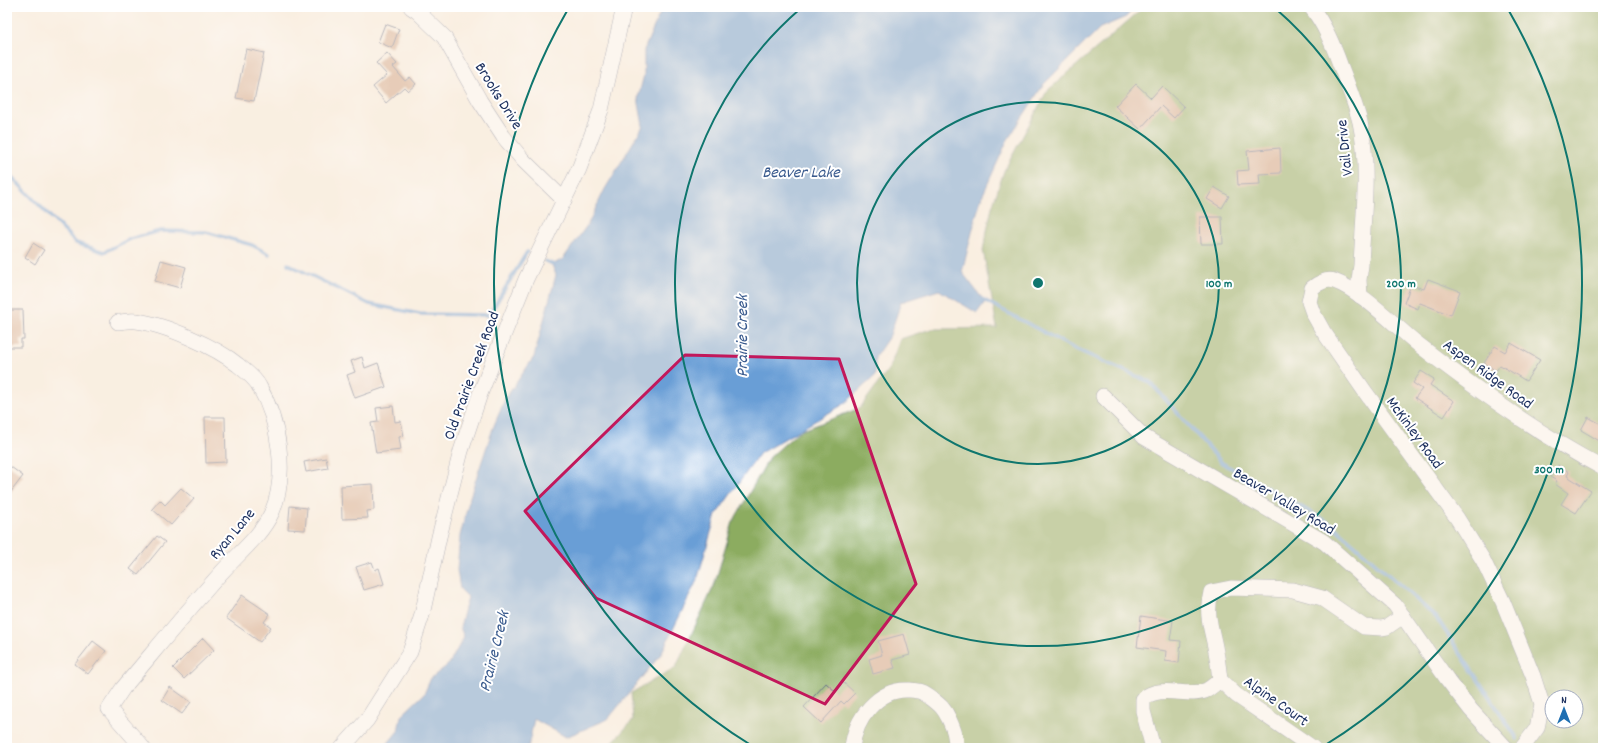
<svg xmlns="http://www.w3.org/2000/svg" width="1610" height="755" font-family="Dekko,sans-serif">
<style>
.forest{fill:#8cac60;stroke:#546e5f;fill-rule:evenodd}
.water{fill:#699ed6;stroke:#42669a}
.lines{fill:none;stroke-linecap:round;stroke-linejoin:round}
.stream{stroke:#699ed6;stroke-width:3.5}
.building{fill:#d0a385}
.minor-casing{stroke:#69728c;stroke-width:16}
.minor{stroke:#fff;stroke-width:15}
.marked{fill:none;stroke:#c2185b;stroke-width:3;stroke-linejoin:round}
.ring{fill:none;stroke:#0f766e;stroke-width:2}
.labels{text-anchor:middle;stroke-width:4;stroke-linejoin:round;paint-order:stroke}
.street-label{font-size:16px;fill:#1b2f5e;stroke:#fff}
.water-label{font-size:17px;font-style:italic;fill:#3a5b8e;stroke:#fff}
.centre{fill:#0f766e;stroke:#fff;stroke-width:2}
.ring-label{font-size:12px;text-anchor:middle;font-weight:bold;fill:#0f766e;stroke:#fff;stroke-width:4;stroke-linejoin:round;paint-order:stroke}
</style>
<rect width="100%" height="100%" fill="#fff"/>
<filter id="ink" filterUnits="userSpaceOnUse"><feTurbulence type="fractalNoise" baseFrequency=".025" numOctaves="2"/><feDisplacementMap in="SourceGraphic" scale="8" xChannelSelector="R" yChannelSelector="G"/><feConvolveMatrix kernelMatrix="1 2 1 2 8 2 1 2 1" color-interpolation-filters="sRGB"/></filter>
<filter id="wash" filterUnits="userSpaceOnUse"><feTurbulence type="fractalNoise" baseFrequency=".012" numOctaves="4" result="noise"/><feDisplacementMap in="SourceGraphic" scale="16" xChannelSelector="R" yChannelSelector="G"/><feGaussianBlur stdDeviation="0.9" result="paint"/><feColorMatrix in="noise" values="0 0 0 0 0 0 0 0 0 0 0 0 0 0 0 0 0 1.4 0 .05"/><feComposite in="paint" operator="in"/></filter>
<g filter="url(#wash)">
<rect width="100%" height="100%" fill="#f9efe1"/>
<path class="forest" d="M1144 7H1603V748H607L633 720 631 693 676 667 714 586 733 522 769 458 798 432 860 408 890 367 900 339 931 329 997 328 983 250 992 207 1004 171 1047 91ZM1552 697H1576V721H1552Z"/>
<polygon class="water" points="664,7 1135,7 1126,17 1100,28 1043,85 1007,141 980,201 962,272 985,302 977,313 939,290 901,302 890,335 875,357 875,376 844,404 760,453 716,515 697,580 661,654 608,719 566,737 534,719 528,748 384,748 398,731 401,716 424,694 431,678 449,664 464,637 460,627 468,597 460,589 457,570 460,536 470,497 493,428 505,399 534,357 556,275 552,265 563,259 588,224 605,189 643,126 638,98 644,75 644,50 658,17"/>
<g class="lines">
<g class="stream">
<polyline points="7,172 76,243 104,252 130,239 160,231 206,232 252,245 269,254"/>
<polyline points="545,261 555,265"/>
<polyline points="288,264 369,304 420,314 489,315 527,252 528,252"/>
<polyline points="982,299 1073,348 1150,382 1222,463 1330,523 1436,617 1517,738"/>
</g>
</g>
<g id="blocks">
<g class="building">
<polygon points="385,24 399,29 392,48 378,42"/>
<polygon points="246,49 264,53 254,101 236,98"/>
<polygon points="387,53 397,64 393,67 405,81 410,77 416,84 408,91 404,87 386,103 373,87 387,75 376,63"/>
<polygon points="1136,84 1151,98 1162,86 1184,107 1174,118 1161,106 1140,129 1115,106"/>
<polygon points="1280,148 1281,173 1259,174 1260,184 1238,185 1237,171 1249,170 1247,151"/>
<polygon points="1214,187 1229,196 1222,208 1207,199"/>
<polygon points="1200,217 1222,217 1223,244 1201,244"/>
<polygon points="33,243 44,250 35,264 25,257"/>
<polygon points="161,260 186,267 180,288 155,281"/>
<polygon points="1428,279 1460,291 1451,315 1420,303 1418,309 1404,303 1411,285 1424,289"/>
<polygon points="7,310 23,310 24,339 21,339 21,347 7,347"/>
<polygon points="1511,343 1540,360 1526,381 1500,365 1496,371 1484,363 1495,346 1505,352"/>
<polygon points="362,357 365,368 378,363 386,387 355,398 347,375 355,372 351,361"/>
<polygon points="1421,371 1434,379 1430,385 1454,401 1444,417 1415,398 1422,389 1413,383"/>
<polygon points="393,406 395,422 401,421 404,436 399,437 401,450 376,453 371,423 378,422 376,408"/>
<polygon points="205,417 225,417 226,462 206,463"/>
<polygon points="1588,417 1603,425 1603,443 1581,430"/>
<polygon points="326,458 328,468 306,472 304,462"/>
<polygon points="7,464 23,476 7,497"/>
<polygon points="1558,465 1569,472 1567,476 1591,491 1576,513 1561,504 1568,493 1555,484 1557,481 1550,477"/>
<polygon points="373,484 374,510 367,511 368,518 342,519 341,486"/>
<polygon points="181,488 194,499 171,525 152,509 160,500 165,505"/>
<polygon points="290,506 307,508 305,530 288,529"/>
<polygon points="157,536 165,542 138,575 130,569"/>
<polygon points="372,562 375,570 379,568 384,584 364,590 356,567"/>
<polygon points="242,595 270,614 264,622 271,627 260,642 226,618"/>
<polygon points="1141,616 1173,621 1170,640 1181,641 1179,663 1165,661 1166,651 1137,647"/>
<polygon points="904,634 910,655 892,660 895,668 873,674 869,659 882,655 878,641"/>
<polygon points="203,638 214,650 184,679 173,668"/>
<polygon points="93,641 106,651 88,674 75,664"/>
<polygon points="826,683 836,692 844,683 855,693 844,704 841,701 821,723 804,707"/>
<polygon points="170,687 191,702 182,714 162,700"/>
</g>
</g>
</g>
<g filter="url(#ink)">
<use href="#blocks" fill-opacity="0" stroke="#69728c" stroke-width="1"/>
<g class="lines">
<defs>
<g id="minor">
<polyline points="411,7 417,11 444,37 480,101 503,136 523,160 564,200"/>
<path d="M1311 7C1325 25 1333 45 1341 67 1348 85 1355 103 1360 122 1370 168 1363 218 1361 265L1359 280 1360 296"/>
<path d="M118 322C123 322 130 320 136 321 164 324 216 347 238 365 245 371 255 378 259 386 279 421 288 475 272 512 261 536 238 554 221 573 188 610 156 649 123 688L109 709 143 748"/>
<polyline points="1103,396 1144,437 1324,542 1395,605 1447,679 1471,710 1506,748"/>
<path d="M1220 680C1219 671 1218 661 1216 652 1212 629 1205 616 1211 592L1231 588 1293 590 1322 598 1364 627 1381 628 1387 627 1403 616"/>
<polyline points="1220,680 1236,695 1313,748"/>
<polyline points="342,748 367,720 410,652 422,615 439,537 461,451 480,394 526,279 579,169 601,110 624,7"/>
<path d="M852 748C855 719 878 688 909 690 920 691 922 691 931 698 940 705 944 708 949 719 954 730 956 735 956 748"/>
<path d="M1153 748 1143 711V699C1161 683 1189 699 1207 690 1212 687 1216 683 1220 680"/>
<path d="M1522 748 1537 728 1542 704 1533 676 1503 602 1483 560 1457 518 1366 393 1323 331 1313 313 1309 302 1312 288C1317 284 1327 278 1334 281 1362 291 1395 326 1419 345 1477 390 1538 434 1603 468"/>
</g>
</defs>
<use href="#minor" class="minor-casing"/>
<use href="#minor" class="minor"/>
</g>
</g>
<path d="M0 0H1610V755H0ZM685 355 839 359 916 584 825 704 596 598 525 511Z" fill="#f9efe1" fill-opacity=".55" fill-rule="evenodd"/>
<path class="marked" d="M685 355 839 359 916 584 825 704 596 598 525 511Z"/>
<g class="ring">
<circle cx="1038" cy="283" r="181"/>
<path d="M1276 9A363 363 0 1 1 800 9"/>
<path d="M754 747A544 544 0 0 1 567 11M1509 11A544 544 0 0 1 1322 747"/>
</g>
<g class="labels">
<g class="street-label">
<text transform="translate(500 95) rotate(58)" y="6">Brooks Drive</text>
<text transform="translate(1343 148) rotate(-96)" y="6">Vail Drive</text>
<text transform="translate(1489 373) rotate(36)" y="6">Aspen Ridge Road</text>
<text transform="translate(470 375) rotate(-70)" y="6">Old Prairie Creek Road</text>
<text transform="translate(1416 432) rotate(54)" y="6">McKinley Road</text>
<text transform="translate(1285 500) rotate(31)" y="6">Beaver Valley Road</text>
<text transform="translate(231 533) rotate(-50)" y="6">Ryan Lane</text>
<text transform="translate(1277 700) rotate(35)" y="6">Alpine Court</text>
</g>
<g class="water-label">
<text x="801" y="177">Beaver Lake</text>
<text transform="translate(741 336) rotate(-90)" y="6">Prairie Creek</text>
<text transform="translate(493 651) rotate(-76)" y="6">Prairie Creek</text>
</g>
</g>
<circle cx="1038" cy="283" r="6" class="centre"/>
<g class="ring-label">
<text x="1219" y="287">100 m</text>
<text x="1401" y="287">200 m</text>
<text x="1549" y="473">300 m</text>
</g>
<rect width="1610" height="755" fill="none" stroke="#fff" stroke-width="24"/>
<g transform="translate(1564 709)"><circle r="19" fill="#ffffff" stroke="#a4acbf"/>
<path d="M0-3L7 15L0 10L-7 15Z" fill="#1f6fb2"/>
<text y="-6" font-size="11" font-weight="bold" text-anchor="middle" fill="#1b2f5e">N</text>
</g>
</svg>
